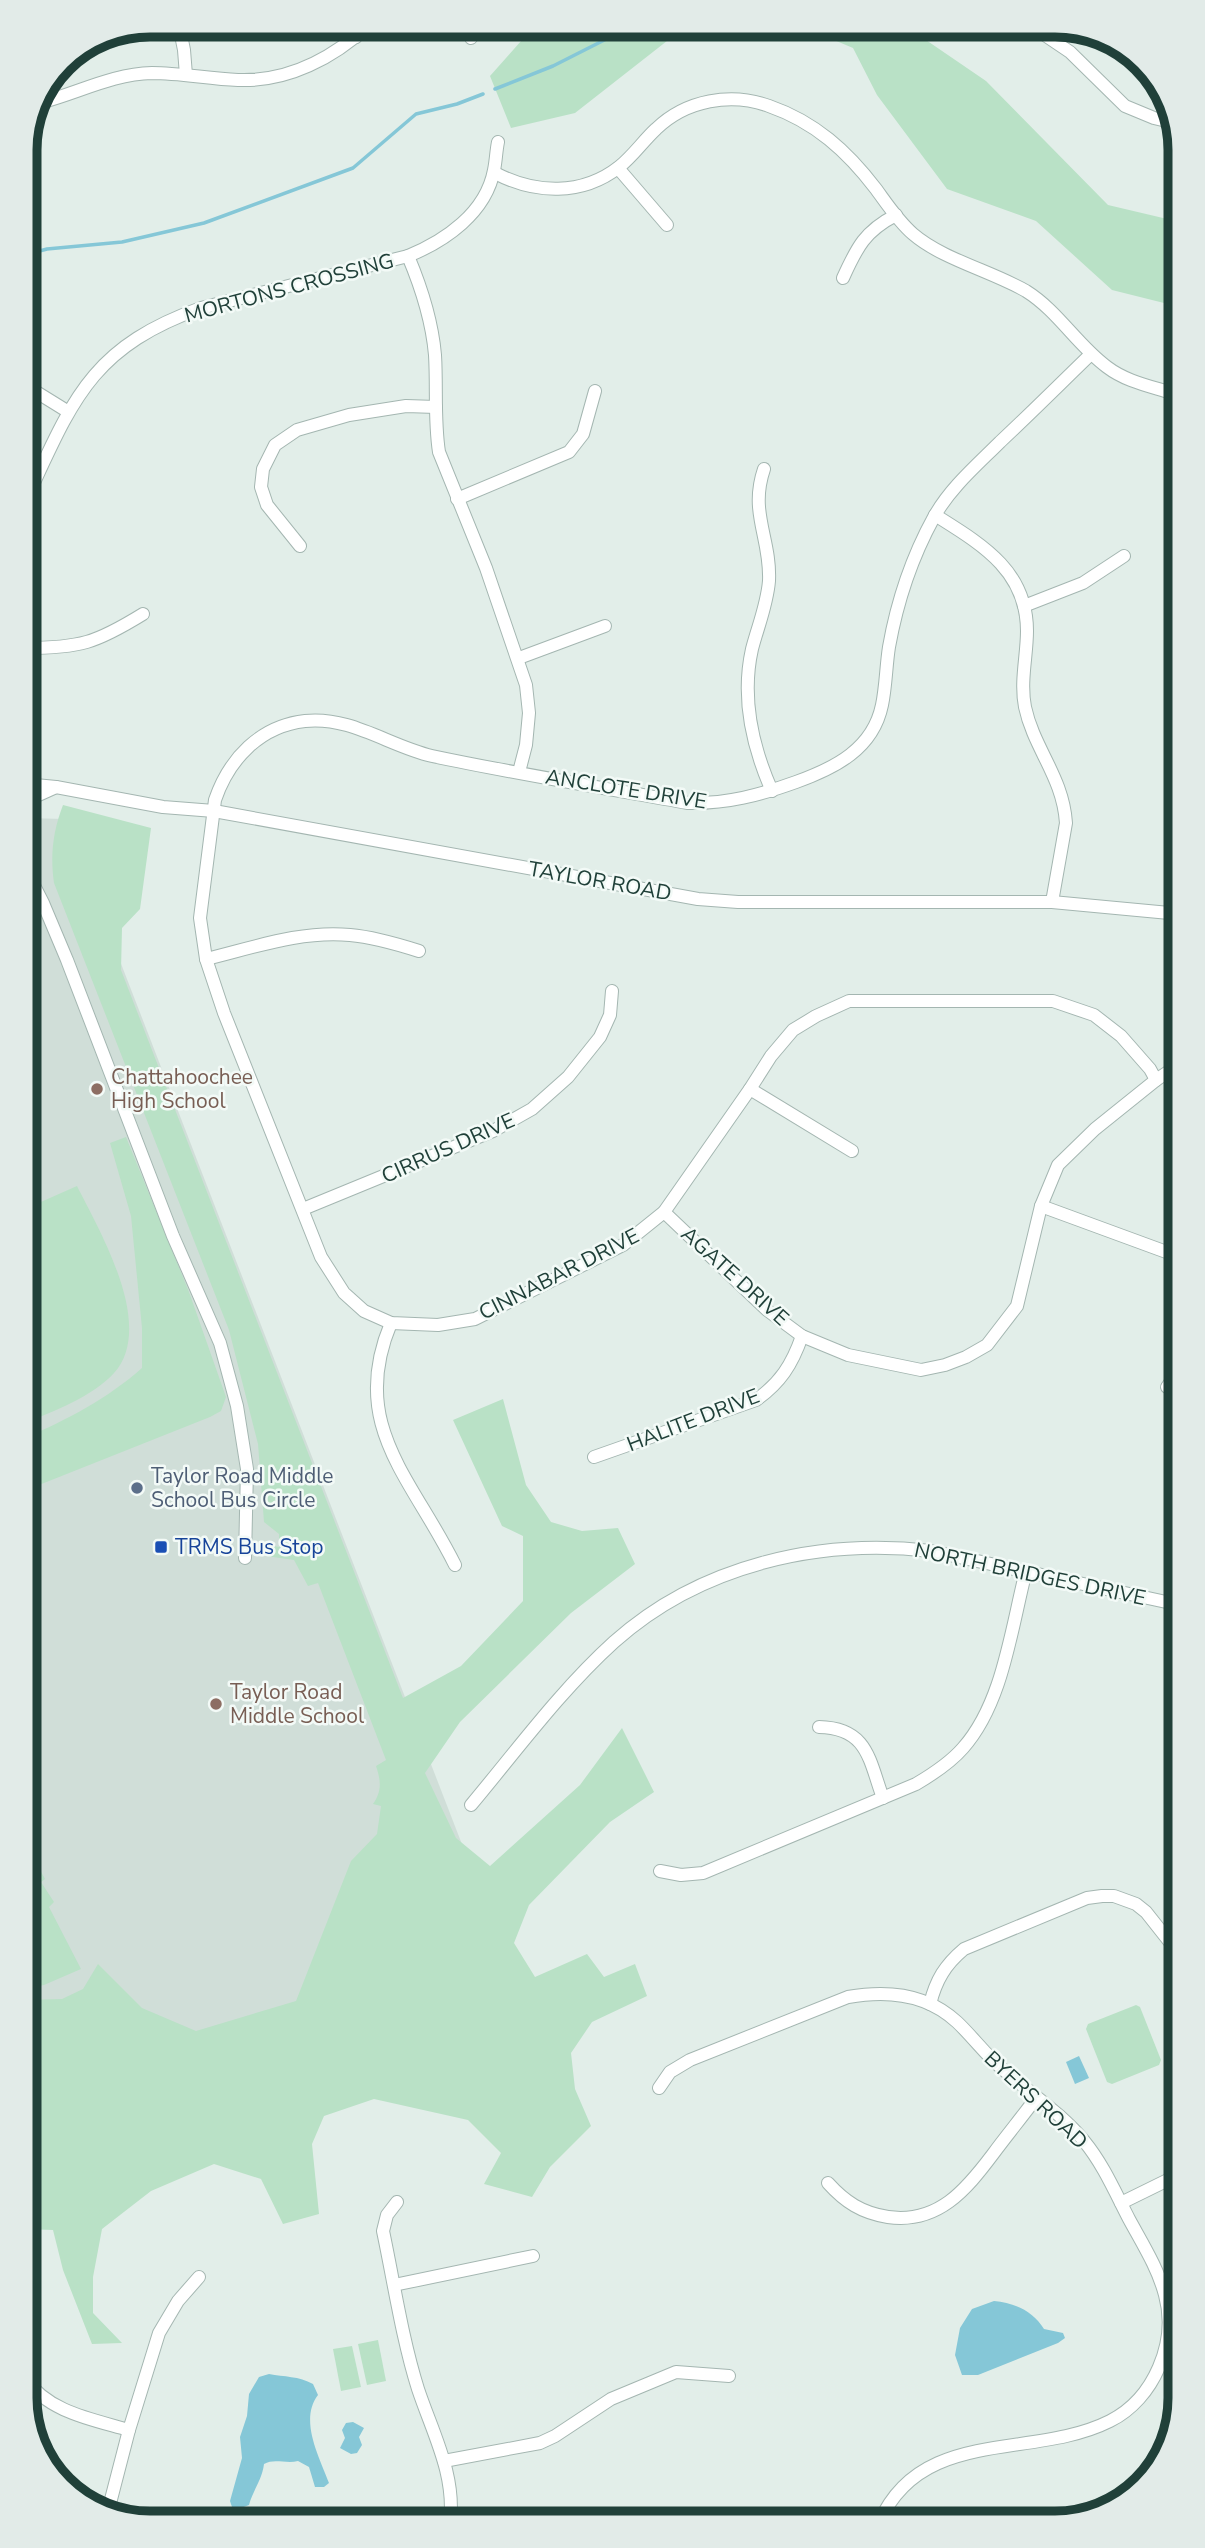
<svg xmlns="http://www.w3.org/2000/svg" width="1205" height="2548" font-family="'Nunito Sans',sans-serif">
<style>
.built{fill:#d0ded8}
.green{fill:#b9e1c6}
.water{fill:#85c7d7}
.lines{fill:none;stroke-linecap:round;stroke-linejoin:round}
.stream{stroke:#85c7d7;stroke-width:3.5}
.minor-casing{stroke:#a4b6b1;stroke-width:14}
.minor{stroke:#fff;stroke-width:12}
.education-dot{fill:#8d6e63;stroke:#f3faf7;stroke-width:2.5}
.service-dot{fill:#5c6f8a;stroke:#f3faf7;stroke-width:2.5}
.transit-dot{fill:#1a4fb4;stroke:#f3faf7;stroke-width:2.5}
.labels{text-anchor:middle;stroke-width:5;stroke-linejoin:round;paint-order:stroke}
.street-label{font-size:21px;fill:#204039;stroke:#f3faf7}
.education-label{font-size:21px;fill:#785e54;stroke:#f3faf7;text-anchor:start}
.service-label{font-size:21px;fill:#4e5e75;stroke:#f3faf7;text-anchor:start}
.transit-label{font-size:21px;fill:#164399;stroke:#f3faf7;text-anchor:start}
.rim{fill:none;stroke:#204039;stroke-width:9}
</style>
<rect width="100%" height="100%" fill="#e2eee9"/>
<polygon class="built" points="25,818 65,819 501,1945 25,2138"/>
<g class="green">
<polygon points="528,25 695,25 681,30 575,113 511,128 490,76 529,32"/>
<polygon points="818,25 904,25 986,81 1108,205 1180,222 1180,307 1112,290 1036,221 947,189 877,95 853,48 815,32"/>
<path d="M63 805 151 828 140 909 122 928 121 970 403 1698 461 1666 523 1601V1536L502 1526 453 1420 503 1399 526 1485 551 1522 582 1531 618 1528 635 1564 571 1613 460 1722 425 1773 456 1838 490 1866 580 1785 622 1728 654 1792 610 1822 529 1905 514 1943 535 1977 587 1954 604 1977 635 1964 647 1996 592 2022 571 2053 575 2089 591 2126 550 2167 532 2197 484 2184 501 2153 468 2120 374 2099 324 2116 312 2144 319 2214 283 2224 261 2179 214 2164 151 2191 102 2229 93 2277V2313L122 2343 92 2344 63 2270 53 2230 25 2229V2000L62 1999 83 1989 98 1964 142 2008 196 2031 296 2001 351 1861 377 1834 381 1806 373 1804C382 1791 381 1781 376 1766L386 1760 318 1583 308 1586 294 1560 266 1556 264 1544 279 1547V1534L264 1522 258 1444 229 1330 54 883C50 855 53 831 63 805Z"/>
<path d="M126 1137 189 1292 226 1397 221 1411 210 1417 39 1485 31 1491 25 1510V1438C68 1419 107 1399 142 1368V1328L131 1216 110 1143Z"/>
<path d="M77 1186C100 1232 156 1326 114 1373 92 1397 54 1411 25 1423V1209Z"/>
<polygon points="25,1854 32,1855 45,1879 41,1882 54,1902 49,1907 81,1969 44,1985 25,1989"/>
<polygon points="1136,2005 1140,2007 1161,2060 1159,2065 1112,2084 1107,2082 1086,2029 1088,2024"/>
<polygon points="378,2340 386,2381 367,2385 358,2344"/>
<polygon points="352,2346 361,2387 341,2391 333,2349"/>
</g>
<g class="water">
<polygon points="1079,2056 1089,2078 1075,2084 1066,2062"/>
<path d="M994 2301C1015 2303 1033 2311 1044 2329L1063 2333 1065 2338 1058 2343 978 2375H962L955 2355 960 2328 972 2309Z"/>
<path d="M269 2374C284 2377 299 2376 313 2384L318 2395C299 2420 319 2456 329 2483L324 2487H315L309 2467 298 2461C286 2464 274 2458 264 2464 262 2480 253 2490 249 2505L241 2508 232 2507 230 2501 242 2458 240 2437 247 2416 249 2394 259 2377Z"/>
<polygon points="353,2422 364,2428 359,2437 362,2445 357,2453 351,2454 340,2448 345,2438 342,2430 346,2423"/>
</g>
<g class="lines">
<g class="stream">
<polyline points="495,89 553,66 634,25"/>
<polyline points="25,255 47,249 122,242 204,223 353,168 416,114 457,104 483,94"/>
</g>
<defs>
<g id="minor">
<polyline points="179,25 184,50 186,75"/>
<polyline points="345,25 356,37"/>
<polyline points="466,25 471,38"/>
<polyline points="1030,25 1070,52 1125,106 1154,118 1175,123"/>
<path d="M43 102C80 92 113 74 152 73 181 73 209 79 238 80 288 82 333 58 369 25"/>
<polyline points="618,168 667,225"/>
<path d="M495 173C535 194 582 196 619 167 633 156 643 141 656 129 686 100 731 92 769 106 815 122 847 151 876 189 887 204 898 221 913 234 942 259 991 271 1026 291 1058 311 1077 345 1107 367 1124 380 1145 385 1165 391"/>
<path d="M408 256C422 289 432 320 435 355 437 387 434 420 439 452L486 568 526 685 529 713 526 745 519 772"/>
<path d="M843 278C857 247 865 231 896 215"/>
<path d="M1091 354C1061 383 1031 413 1000 442 977 465 950 488 934 517 912 557 897 602 889 647 886 666 886 686 882 705 873 749 835 768 796 782 760 795 727 804 688 803 603 788 517 774 432 756 389 746 351 716 305 721 260 726 229 759 215 800L200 918 206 959 224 1013 321 1257 344 1293 364 1311 391 1323 438 1325 475 1319 623 1245 664 1212 750 1089 771 1056 793 1030 816 1016 849 1001H1053L1094 1015 1121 1036 1150 1069 1156 1080"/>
<polyline points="25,385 67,411"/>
<path d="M764 469C749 513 771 538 769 581 767 605 758 626 752 649 741 698 752 746 772 791"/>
<polyline points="457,499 569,452 583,434 595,391"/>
<path d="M25 502C72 402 89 348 201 308L408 256C445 241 486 213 494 170 496 161 496 152 498 142"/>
<path d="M935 515C981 544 1027 570 1027 631 1027 656 1020 681 1025 707 1034 749 1063 777 1066 823L1052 902"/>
<polyline points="300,546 267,505 261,487 263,469 275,445 297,430 349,415 406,406 436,407"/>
<polyline points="1024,606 1083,583 1124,556"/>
<path d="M25 648C80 648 96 643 143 614"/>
<polyline points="519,658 605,626"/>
<polyline points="25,784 56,787 163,807 214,811 698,899 738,902 1052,902 1180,914"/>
<polyline points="25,801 56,787"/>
<polyline points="25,868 43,903 67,960 173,1236 220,1343 237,1406 247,1469 245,1558"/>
<path d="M206 959C252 948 302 930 350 935 373 937 397 944 419 951"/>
<polyline points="750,1089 852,1151"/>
<polyline points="1041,1206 1180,1257"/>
<polyline points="303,1209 493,1131 532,1109 568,1077 600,1037 610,1015 612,991"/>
<polyline points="664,1212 767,1310 802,1336 848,1355 921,1370 945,1365 966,1357 987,1345 1017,1306 1041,1206 1058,1165 1095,1129 1156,1080 1180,1064"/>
<path d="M391 1323C348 1425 412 1478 455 1565"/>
<polyline points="1167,1387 1180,1369"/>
<path d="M594 1457 756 1400C780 1383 792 1365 802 1336"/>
<path d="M819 1727C868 1728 869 1760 883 1798"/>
<path d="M471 1805C517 1750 561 1690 614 1642 700 1565 819 1538 931 1551L1180 1605"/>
<path d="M660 1871 681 1875 703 1873 916 1784C933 1774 950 1763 963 1748 1003 1703 1011 1629 1026 1571"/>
<path d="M930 2004C936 1980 945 1965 964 1949L1087 1898 1102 1896H1114L1136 1904 1146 1912 1180 1955"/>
<path d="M659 2088 670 2072 690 2060 848 1997C887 1990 927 1994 957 2022 974 2038 987 2057 1005 2071 1031 2094 1062 2114 1084 2141 1103 2164 1115 2192 1129 2219 1142 2243 1158 2268 1165 2295 1178 2342 1154 2399 1110 2421 1033 2460 921 2426 879 2523"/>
<path d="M828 2183C845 2202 862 2213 888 2217 938 2224 966 2190 993 2154 1007 2135 1022 2117 1036 2098"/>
<path d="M397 2202 387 2215 383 2231C394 2283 402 2338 418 2389 433 2434 456 2475 450 2523"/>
<polyline points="1121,2203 1180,2174"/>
<polyline points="394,2285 533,2256"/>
<path d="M25 2378C48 2412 91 2419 129 2430"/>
<polyline points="444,2461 540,2443 555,2436 611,2399 676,2372 729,2376"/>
<polyline points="108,2511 129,2430 159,2333 178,2301 199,2277"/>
</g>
</defs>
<use href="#minor" class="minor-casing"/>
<use href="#minor" class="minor"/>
</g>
<g class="education-dot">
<circle cx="97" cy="1089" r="7"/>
<circle cx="216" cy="1704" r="7"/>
</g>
<circle class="service-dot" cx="137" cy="1488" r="7"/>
<rect class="transit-dot" x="154" y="1540" width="14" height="14" rx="3.5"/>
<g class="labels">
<g class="street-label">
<text transform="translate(289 288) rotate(-15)" y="7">MORTONS CROSSING</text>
<text transform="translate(626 789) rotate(9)" y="7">ANCLOTE DRIVE</text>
<text transform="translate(600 881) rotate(10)" y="7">TAYLOR ROAD</text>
<text transform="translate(448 1148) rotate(-24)" y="7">CIRRUS DRIVE</text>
<text transform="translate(559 1274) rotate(-27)" y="7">CINNABAR DRIVE</text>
<text transform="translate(735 1276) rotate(42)" y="7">AGATE DRIVE</text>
<text transform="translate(693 1420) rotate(-21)" y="7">HALITE DRIVE</text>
<text transform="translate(1030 1574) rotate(12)" y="7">NORTH BRIDGES DRIVE</text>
<text transform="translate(1036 2100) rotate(43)" y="7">BYERS ROAD</text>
</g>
<g class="education-label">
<text x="111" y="1084">Chattahoochee<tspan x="111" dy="24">High School</tspan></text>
<text x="230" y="1699">Taylor Road<tspan x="230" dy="24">Middle School</tspan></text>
</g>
<g class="service-label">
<text x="151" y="1483">Taylor Road Middle<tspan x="151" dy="24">School Bus Circle</tspan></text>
</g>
<g class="transit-label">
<text x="175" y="1554">TRMS Bus Stop</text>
</g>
</g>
<path d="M0 0H1205V2548H0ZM150 37H1055A113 113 0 0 1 1168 150V2398A113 113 0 0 1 1055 2511H150A113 113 0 0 1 37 2398V150A113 113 0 0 1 150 37Z" fill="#e2ebe8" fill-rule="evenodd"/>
<path class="rim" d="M150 37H1055A113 113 0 0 1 1168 150V2398A113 113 0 0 1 1055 2511H150A113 113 0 0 1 37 2398V150A113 113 0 0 1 150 37Z"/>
</svg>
